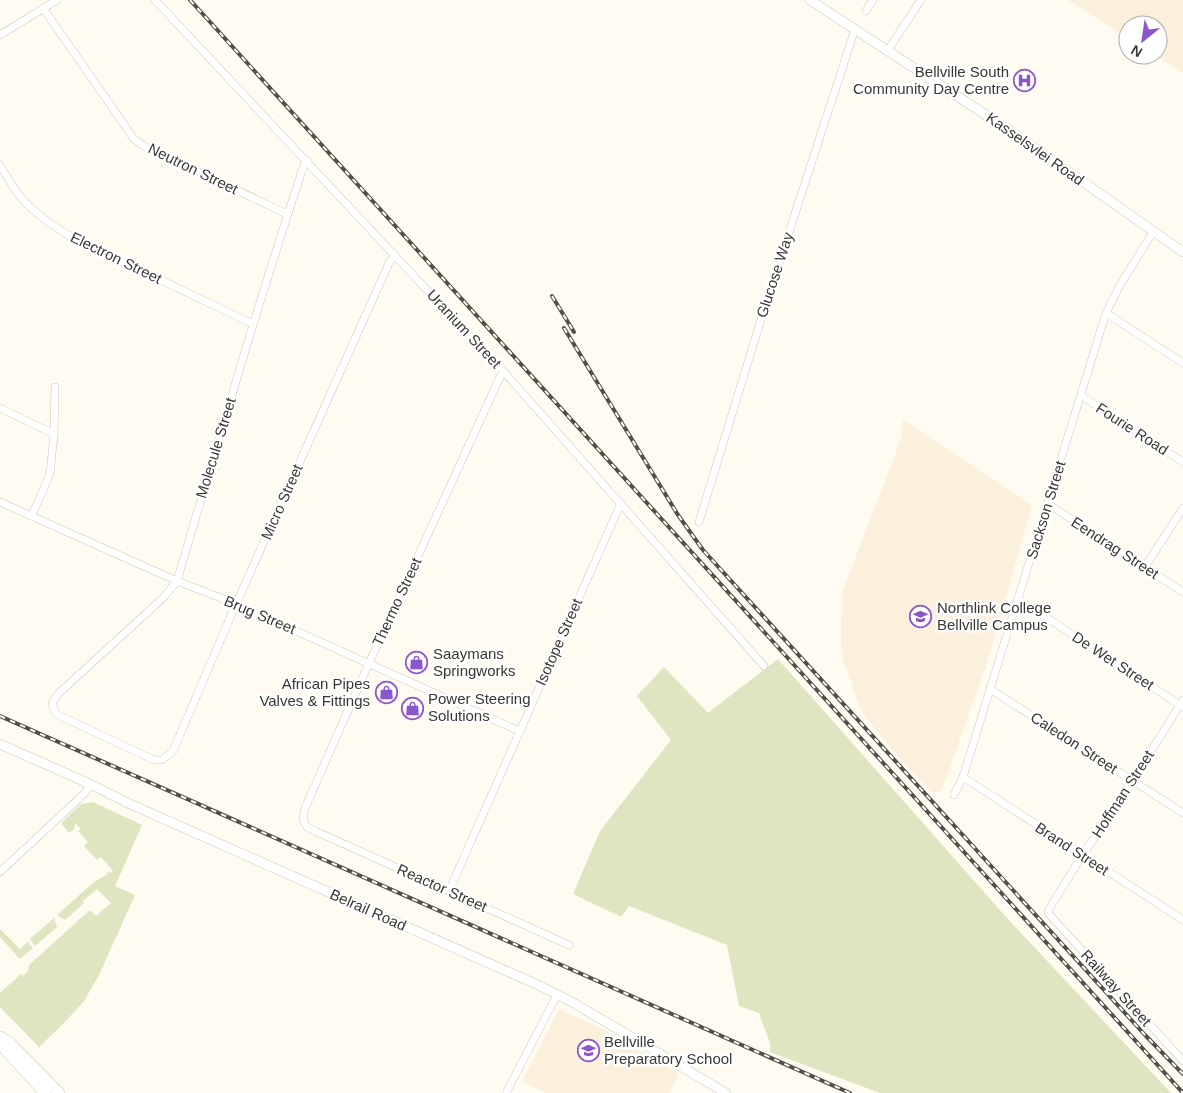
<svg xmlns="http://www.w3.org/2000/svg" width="1183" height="1093" font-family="Helvetica,sans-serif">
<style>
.education{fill:#fbf0db}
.green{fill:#dee5c0}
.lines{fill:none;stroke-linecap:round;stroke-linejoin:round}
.minor-casing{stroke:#ccc7ba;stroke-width:8}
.tertiary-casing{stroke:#ccc7ba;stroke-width:10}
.primary-casing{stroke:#ccc7ba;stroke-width:12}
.minor{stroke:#fff;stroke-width:7}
.tertiary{stroke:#fff;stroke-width:9}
.primary{stroke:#fff;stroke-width:11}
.rail-casing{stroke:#514f49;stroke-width:4}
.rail{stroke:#fff;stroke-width:2;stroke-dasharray:5.5;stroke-linecap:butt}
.labels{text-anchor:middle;stroke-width:5;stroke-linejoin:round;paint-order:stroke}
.poi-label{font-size:15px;fill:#3a3833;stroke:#fff;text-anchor:start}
.street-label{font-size:15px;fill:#3a3833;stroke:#fff}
</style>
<rect width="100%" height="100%" fill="#fffbf0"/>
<g class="education">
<polygon points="1068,0 1183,0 1183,73 1154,55 1158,55 1158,25 1128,25 1128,38"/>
<polygon points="903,420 1032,505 988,660 946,779 940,791 936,793 931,792 926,787 881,737 861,710 843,660 841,641 842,593 901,439"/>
<polygon points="559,1009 599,1027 676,1072 677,1078 669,1093 546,1093 522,1081"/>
</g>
<g class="green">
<polygon points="778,659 1006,917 1171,1093 880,1093 770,1052 770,1043 759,1013 739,1006 727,945 629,906 621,917 573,894 600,831 671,740 637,696 664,667 708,713"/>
<polygon points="93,802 142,825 115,886 135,895 99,975 84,1001 64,1023 40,1046 40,1048 0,1007 0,993 21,974 23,976 28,971 29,965 90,910 96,916 111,903 97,889 83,901 84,903 65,920 57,915 94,882 106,875 109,871 111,873 113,871 101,857 97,860 84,846 88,842 78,831 81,829 76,824 74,826 75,828 69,833 61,823 81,804"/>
<polygon points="54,918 57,927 35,946 30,939"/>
<polygon points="0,929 20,949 28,942 33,948 21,958 19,958 0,937"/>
</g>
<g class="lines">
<defs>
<g id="minor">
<polyline points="155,0 504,372 764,666"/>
<polyline points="43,8 134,139 144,146 287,214"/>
<polyline points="866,11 873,0"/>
<polyline points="0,35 57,0"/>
<polyline points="888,50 921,0"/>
<path d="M307 160 304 165C258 303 218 442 177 581L163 598 59 693 52 703 56 714 154 760H162L173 751 236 604 390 261 395 256"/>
<path d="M0 165C6 175 12 186 19 195 34 214 55 227 75 239L253 324"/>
<polyline points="1106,313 1183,363"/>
<polyline points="504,372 500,377 369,663 305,808 303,820 307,827 315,831 569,945"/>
<polyline points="1082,396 1183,462"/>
<polyline points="0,408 54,434"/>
<polyline points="0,502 177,581 236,604 519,731"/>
<polyline points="1048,504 1183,592"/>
<polyline points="32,515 50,474 54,434 55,387"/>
<polyline points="699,522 767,300 855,29"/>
<polyline points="1145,567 1183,508"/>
<polyline points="1018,599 1183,707"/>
<polyline points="990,689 1183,813"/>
<polyline points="1183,700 1133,780 1082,856 1049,909 1048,913 1183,1061"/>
<polyline points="963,777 1183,920"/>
<polyline points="954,795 963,777 1106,313 1120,285 1153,232"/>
<polyline points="0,872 85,793 90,784"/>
<polyline points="449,891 621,503"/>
<polyline points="506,1093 557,995"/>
</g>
<g id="tertiary">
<polyline points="810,0 1012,132 1183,252"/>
<polyline points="0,744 90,784 130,804 538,985 572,1002 726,1093"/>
</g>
<g id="primary">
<polyline points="0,1037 11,1044 59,1093"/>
<polyline points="0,1037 5,1049 45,1093"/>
</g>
</defs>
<use href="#minor" class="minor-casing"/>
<use href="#tertiary" class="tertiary-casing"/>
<use href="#primary" class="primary-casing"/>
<use href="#minor" class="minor"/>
<use href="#tertiary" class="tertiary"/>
<use href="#primary" class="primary"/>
<defs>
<g id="rail">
<polyline points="190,0 1183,1093"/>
<polyline points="552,296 574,332"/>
<polyline points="564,328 678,515 703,550 1145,1035 1183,1074"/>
<polyline points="0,716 850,1093"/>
</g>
</defs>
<use href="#rail" class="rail-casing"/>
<use href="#rail" class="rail"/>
</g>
<defs>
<symbol id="hospital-ring" viewBox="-11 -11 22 22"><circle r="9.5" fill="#fff" stroke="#8b55cc" stroke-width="1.5"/><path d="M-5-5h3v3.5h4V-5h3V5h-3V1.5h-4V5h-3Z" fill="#8b55cc"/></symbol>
<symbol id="university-ring" viewBox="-11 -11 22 22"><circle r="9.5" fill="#fff" stroke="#8b55cc" stroke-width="1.5"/><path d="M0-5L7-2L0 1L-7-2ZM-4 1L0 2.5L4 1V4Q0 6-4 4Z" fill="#8b55cc"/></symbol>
<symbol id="shop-ring" viewBox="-11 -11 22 22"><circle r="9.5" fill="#fff" stroke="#8b55cc" stroke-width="1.5"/><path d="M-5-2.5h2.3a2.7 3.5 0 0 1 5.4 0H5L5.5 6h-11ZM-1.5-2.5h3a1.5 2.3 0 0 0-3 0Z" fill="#8b55cc"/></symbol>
<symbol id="school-ring" viewBox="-11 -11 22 22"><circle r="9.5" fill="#fff" stroke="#8b55cc" stroke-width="1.5"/><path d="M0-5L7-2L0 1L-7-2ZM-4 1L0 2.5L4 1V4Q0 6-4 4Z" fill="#8b55cc"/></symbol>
</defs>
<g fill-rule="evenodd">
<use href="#hospital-ring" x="1012" y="68" width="25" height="25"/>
<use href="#university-ring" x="908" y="604" width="25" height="25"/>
<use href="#shop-ring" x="404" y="650" width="25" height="25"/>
<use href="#shop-ring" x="374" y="680" width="25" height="25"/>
<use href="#shop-ring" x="400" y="696" width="25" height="25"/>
<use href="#school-ring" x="576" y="1038" width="25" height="25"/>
</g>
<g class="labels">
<g class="poi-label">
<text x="1009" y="77" text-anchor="end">Bellville South<tspan x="1009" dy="17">Community Day Centre</tspan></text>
<text x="937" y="613">Northlink College<tspan x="937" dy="17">Bellville Campus</tspan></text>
<text x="433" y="659">Saaymans<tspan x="433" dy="17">Springworks</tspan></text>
<text x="370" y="689" text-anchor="end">African Pipes<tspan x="370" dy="17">Valves &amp; Fittings</tspan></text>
<text x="428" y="704">Power Steering<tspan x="428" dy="17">Solutions</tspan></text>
<text x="604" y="1047">Bellville<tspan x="604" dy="17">Preparatory School</tspan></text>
</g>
<g class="street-label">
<text transform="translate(1035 149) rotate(35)" y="5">Kasselsvlei Road</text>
<text transform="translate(193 169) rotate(26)" y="5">Neutron Street</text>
<text transform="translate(116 258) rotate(26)" y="5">Electron Street</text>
<text transform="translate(775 275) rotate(-72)" y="5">Glucose Way</text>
<text transform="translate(464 329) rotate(47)" y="5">Uranium Street</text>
<text transform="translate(1132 429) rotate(33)" y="5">Fourie Road</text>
<text transform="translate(216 448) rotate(-73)" y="5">Molecule Street</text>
<text transform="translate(282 502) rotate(-66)" y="5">Micro Street</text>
<text transform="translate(1046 510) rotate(-73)" y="5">Sackson Street</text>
<text transform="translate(1115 548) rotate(33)" y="5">Eendrag Street</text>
<text transform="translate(397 602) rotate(-65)" y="5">Thermo Street</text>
<text transform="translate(260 615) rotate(23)" y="5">Brug Street</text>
<text transform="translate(559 642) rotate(-66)" y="5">Isotope Street</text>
<text transform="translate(1113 661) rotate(33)" y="5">De Wet Street</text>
<text transform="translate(1074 743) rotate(33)" y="5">Caledon Street</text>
<text transform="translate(1123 794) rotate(-57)" y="5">Hoffman Street</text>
<text transform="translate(1072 849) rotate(33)" y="5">Brand Street</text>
<text transform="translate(442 888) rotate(24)" y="5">Reactor Street</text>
<text transform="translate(368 910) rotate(24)" y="5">Belrail Road</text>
<text transform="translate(1116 988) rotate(48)" y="5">Railway Street</text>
</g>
</g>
<g transform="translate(1143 40) rotate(210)"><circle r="24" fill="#ffffff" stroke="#b0afad"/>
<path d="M0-4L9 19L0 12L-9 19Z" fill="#8b55cc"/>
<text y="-8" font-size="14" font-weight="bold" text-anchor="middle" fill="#3a3833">N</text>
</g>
</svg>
